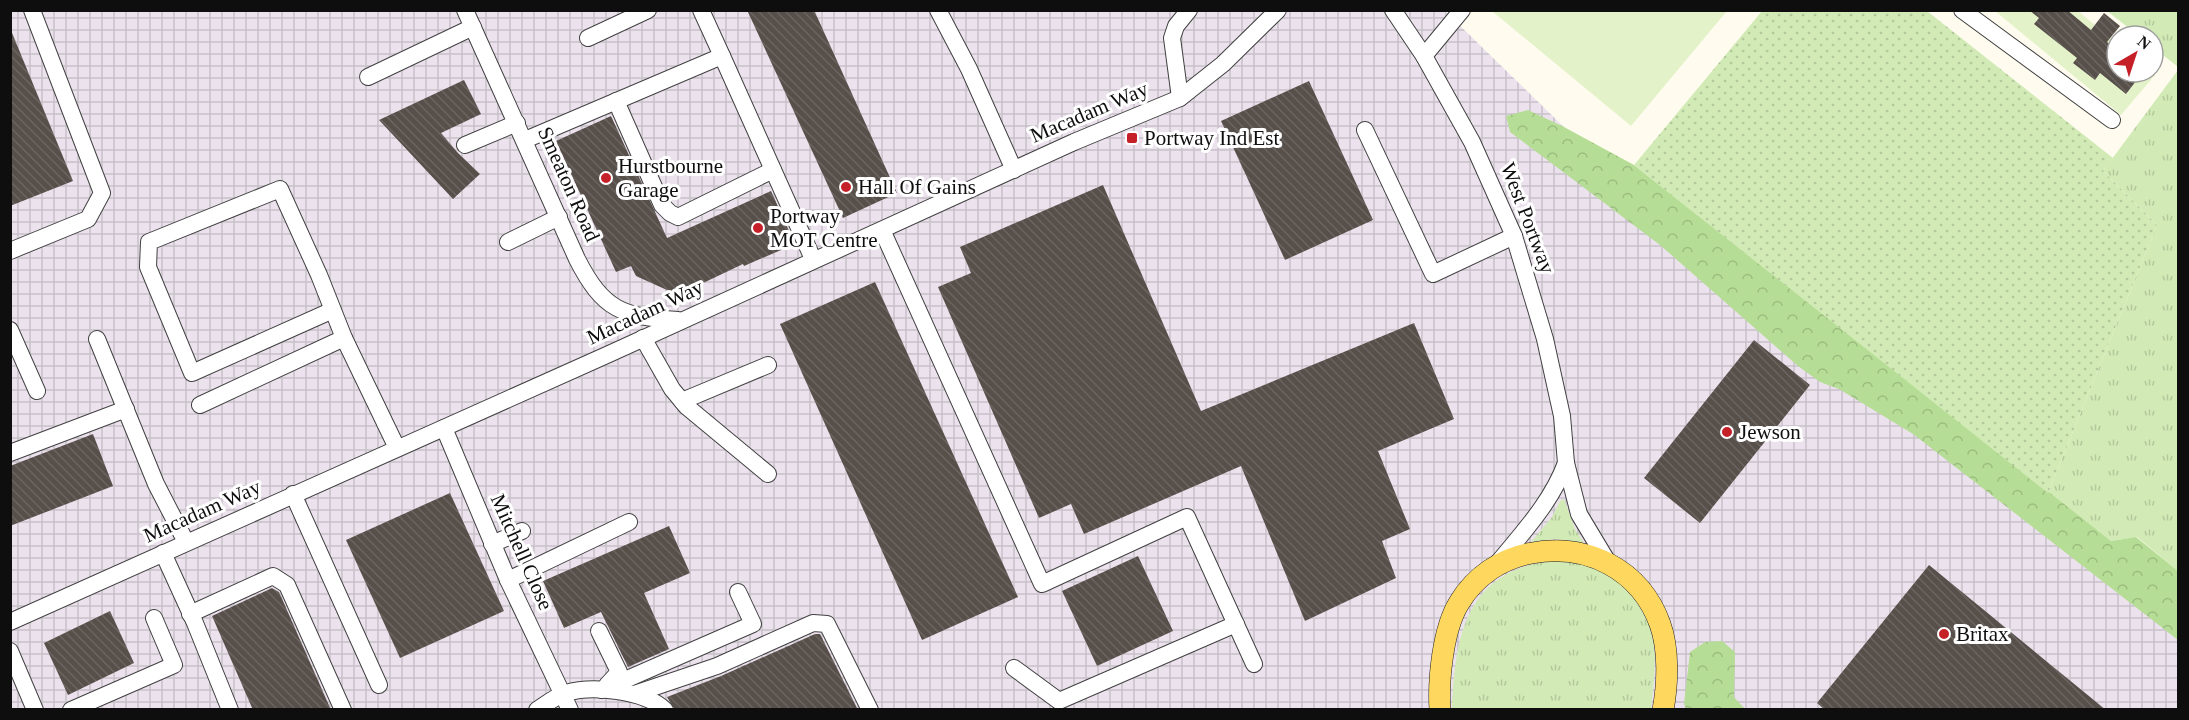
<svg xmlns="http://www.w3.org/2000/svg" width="2189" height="720" font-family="Georgia,serif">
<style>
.industrial{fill:url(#industrial-grid)}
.grass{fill:url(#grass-tufts)}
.forest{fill:url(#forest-crowns)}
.park{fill:url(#park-dots)}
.pitch{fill:#e4f2c9}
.building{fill:url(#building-back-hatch)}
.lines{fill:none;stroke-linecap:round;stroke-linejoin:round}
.minor-casing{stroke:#414141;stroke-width:18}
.major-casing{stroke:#1f1f1f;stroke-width:22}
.minor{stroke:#fff;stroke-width:16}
.major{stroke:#fed75f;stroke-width:21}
.poi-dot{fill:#c51f28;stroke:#fff;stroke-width:2}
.labels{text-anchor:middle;stroke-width:6;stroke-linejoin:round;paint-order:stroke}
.street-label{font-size:21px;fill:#0e0e0e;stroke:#fff}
.poi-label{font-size:21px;fill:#0e0e0e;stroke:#fff;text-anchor:start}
</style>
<defs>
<pattern id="industrial-grid" width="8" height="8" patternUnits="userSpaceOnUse" patternTransform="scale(1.5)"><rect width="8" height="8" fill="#ece2ed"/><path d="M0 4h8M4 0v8" fill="none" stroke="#c9c1ca"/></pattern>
<pattern id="grass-tufts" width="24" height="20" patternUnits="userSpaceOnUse" patternTransform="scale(1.5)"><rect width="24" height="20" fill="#d2ebb6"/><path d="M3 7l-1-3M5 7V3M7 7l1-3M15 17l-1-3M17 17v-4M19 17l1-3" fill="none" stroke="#b3c89b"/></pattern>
<pattern id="forest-crowns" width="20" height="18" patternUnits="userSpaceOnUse" patternTransform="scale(1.5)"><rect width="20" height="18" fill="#b6dd95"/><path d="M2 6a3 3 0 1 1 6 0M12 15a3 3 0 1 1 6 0" fill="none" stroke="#9bbc7f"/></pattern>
<pattern id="park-dots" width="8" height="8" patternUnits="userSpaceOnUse" patternTransform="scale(1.5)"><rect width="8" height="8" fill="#d2ebb6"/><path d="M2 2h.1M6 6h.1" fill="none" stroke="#b3c89b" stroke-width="1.8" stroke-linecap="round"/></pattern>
<pattern id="building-back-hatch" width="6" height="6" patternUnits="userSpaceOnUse" patternTransform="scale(1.5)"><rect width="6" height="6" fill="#574f4a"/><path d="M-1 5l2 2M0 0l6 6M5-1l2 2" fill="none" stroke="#6a6460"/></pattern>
</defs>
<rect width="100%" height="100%" fill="#fffcef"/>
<polygon class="industrial" points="10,11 1445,11 1650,211 2178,623 2178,709 11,709"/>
<g class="grass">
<polygon points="2107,11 2178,11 2178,67 2153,47 2153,36 2139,36"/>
<polygon points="2178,70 2178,571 2137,537 2111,541 2048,493 2157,225 2103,171"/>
<polygon points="1564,499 1575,529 1584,543 1555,539 1531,542 1552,517 1560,501"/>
<path d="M1555 560C1567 561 1579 562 1591 566 1620 577 1646 606 1652 636 1658 660 1653 686 1651 709L1452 710C1455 634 1466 570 1555 560Z"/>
</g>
<g class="forest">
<polygon points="1528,110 1564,127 1634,165 2111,541 2136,537 2178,571 2178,640 1913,434 1839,389 1820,382 1798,366 1660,245 1510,132 1506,116"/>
<polygon points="1722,641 1735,652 1734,697 1745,709 1686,709 1684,704 1690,652 1705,642"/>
</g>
<polygon class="park" points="1762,11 1927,11 2113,158 2103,171 2157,225 2048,493 1634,165"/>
<g class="pitch">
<polygon points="1494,11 1494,10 1727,11 1631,126 1493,12"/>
<polygon points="1995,11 2078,11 2117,43 2117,72 2152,72 2155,75 2121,115"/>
</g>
<g class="building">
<polygon points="747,10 814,10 897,193 843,218"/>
<polygon points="2029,10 2067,10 2091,30 2104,13 2120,26 2107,42 2117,50 2117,72 2143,72 2126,94 2100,73 2095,80 2073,63 2077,58 2034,24 2039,18"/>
<polygon points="10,28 73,181 10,206"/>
<polygon points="464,80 481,114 441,133 458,153 480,174 453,199 379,120"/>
<polygon points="1309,81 1373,220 1285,260 1221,121"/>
<polygon points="611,116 667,238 771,191 795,244 744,266 743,264 678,295 636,276 631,266 616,272 556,141"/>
<polygon points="1103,185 1201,411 1414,323 1454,419 1378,451 1410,529 1382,541 1396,578 1305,621 1241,466 1084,534 1071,504 1039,518 938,287 971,273 960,247"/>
<polygon points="875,282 1018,597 922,640 780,324"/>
<polygon points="1754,340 1810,385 1700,523 1644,478"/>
<polygon points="93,434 113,486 10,526 10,466"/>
<polygon points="450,493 504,611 400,658 346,540"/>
<polygon points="669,526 690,573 644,593 669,649 628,667 601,612 564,628 543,581"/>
<polygon points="1138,556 1173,631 1097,666 1062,591"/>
<polygon points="1929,565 2106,710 1825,710 1817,703"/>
<polygon points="272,588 279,592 331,710 253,710 212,616"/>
<polygon points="110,611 134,663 68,695 44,643"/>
<polygon points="815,634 820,634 858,710 675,710 667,697 721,676"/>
</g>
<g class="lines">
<defs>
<g id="minor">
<path d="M465 10 577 259C603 310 622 317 678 320"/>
<polyline points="701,10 722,56"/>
<polyline points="938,10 969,69 1014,170"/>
<polyline points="1393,10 1424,56 1472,142 1514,236 1545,339 1562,416 1566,463 1579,514 1609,564"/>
<polyline points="1962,10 2112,120"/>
<polyline points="588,38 648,10"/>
<polyline points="1424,56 1462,10"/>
<polyline points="368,77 473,27"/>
<polyline points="1180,98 1172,38 1176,26 1189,10"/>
<polyline points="616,101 662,205 670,213 678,217 773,170"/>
<polyline points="1365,130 1433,274 1514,236"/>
<polyline points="525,140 722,56 813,259"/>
<polyline points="465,145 517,123"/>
<polyline points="882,230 1042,584 1187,517 1254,664"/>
<polyline points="508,242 559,217"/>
<polyline points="10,251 88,219 102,193 32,10"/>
<polyline points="333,310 192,373 148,267 149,242 280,189 319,275 344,338 397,448"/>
<polyline points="10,330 37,391"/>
<polyline points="643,338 672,389 686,406 768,474"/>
<polyline points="97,339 156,484 186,542"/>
<polyline points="682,401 768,365"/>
<polyline points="200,405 344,338"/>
<polyline points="444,428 508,580 570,710"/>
<polyline points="10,453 126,409"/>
<polyline points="293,494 379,685"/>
<polyline points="492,544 522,531"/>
<polyline points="163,553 195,623 230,710"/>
<path d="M1497 564C1523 532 1551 503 1566 463"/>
<polyline points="508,580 629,522"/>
<polyline points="190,614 273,576 287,585 343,710"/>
<polyline points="10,622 609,354 1074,142 1180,98 1223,64 1278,10"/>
<polyline points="599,631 619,672 607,685"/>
<polyline points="10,651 35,710"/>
<polyline points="1014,668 1059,701 1236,624"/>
<polyline points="602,690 753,624 738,592"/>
<polyline points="634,694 717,666 813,623 827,624 870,710"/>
<polyline points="71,710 174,665 154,618"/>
<path d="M537 710C546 704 556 696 566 693 592 685 644 690 665 710"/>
</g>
<path id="major" d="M1440 710C1438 679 1443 629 1459 603 1475 576 1502 558 1532 553 1587 543 1640 569 1660 624 1669 649 1668 683 1663 710"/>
</defs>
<use href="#minor" class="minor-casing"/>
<use href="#major" class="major-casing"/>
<use href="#minor" class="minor"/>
<use href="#major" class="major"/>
</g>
<g class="poi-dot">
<rect x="1126" y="132" width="12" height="12" rx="3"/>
<circle cx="606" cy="178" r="6"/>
<circle cx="846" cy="187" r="6"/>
<circle cx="758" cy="228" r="6"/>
<circle cx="1727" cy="432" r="6"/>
<circle cx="1944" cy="634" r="6"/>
</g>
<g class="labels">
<g class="street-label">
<text transform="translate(1089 112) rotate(-23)" y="7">Macadam Way</text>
<text transform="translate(569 184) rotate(66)" y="7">Smeaton Road</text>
<text transform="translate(1528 218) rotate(69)" y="7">West Portway</text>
<text transform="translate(645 312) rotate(-25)" y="7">Macadam Way</text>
<text transform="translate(202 511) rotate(-24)" y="7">Macadam Way</text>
<text transform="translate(522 552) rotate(66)" y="7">Mitchell Close</text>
</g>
<g class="poi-label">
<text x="1144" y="145">Portway Ind Est</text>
<text x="618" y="173">Hurstbourne<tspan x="618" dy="24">Garage</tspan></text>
<text x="858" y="194">Hall Of Gains</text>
<text x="770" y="223">Portway<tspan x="770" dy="24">MOT Centre</tspan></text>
<text x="1739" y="439">Jewson</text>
<text x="1956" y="641">Britax</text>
</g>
</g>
<rect width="2189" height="720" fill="none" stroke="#0e0e0e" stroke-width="24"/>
<g transform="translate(2135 54) rotate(39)"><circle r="28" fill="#ffffff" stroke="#9f9f9f" stroke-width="1.5"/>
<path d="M0-4.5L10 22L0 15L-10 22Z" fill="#c51f28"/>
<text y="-9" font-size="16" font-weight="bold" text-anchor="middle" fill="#0e0e0e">N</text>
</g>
</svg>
